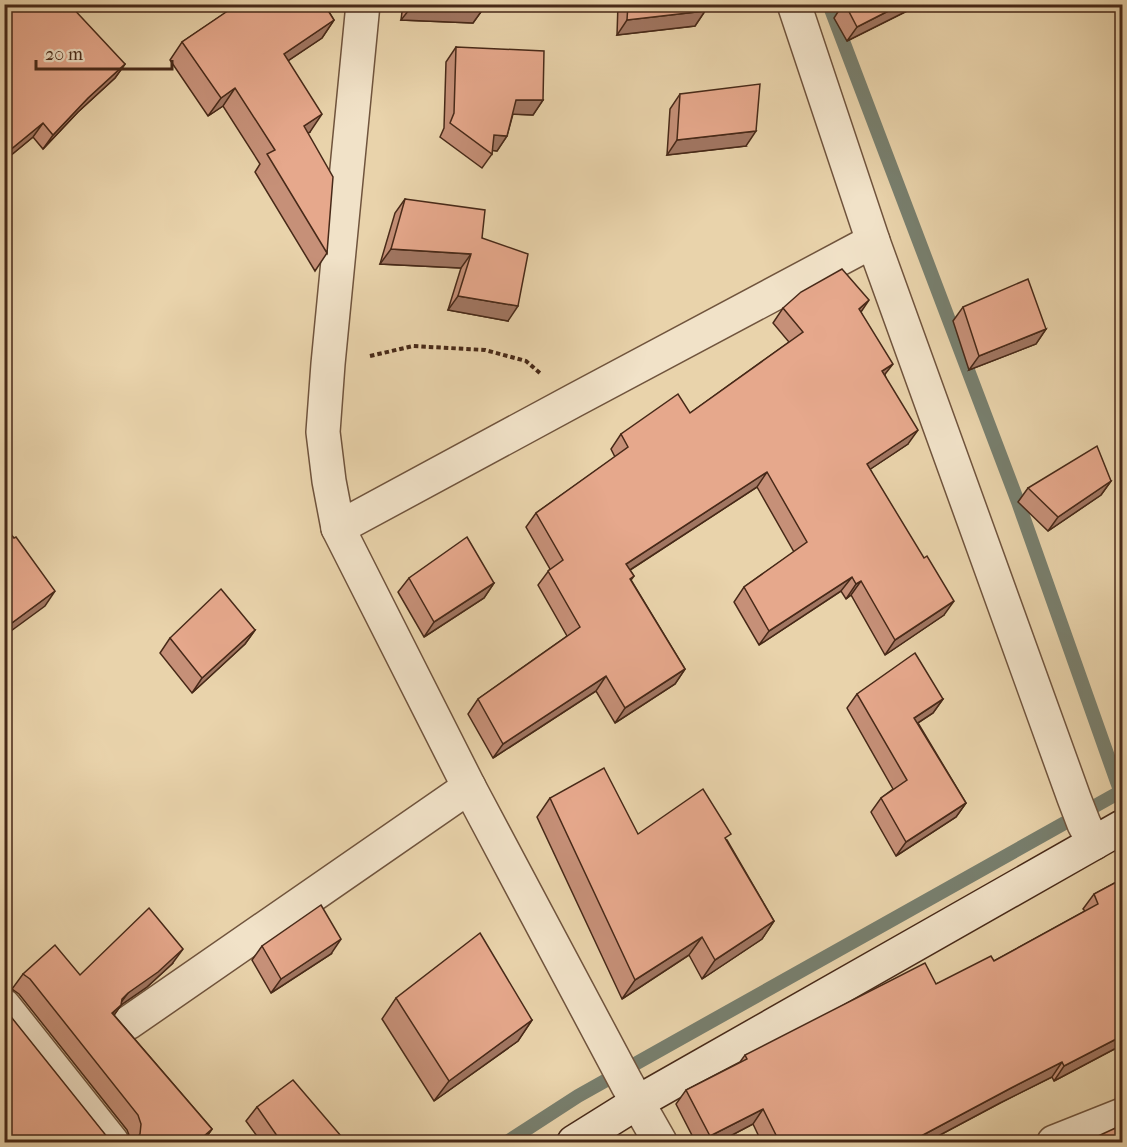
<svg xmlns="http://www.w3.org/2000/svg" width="1127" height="1147" font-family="'IM FELL French Canon',serif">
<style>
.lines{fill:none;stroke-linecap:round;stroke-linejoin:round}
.stream{stroke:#787f6e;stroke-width:14}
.street-casing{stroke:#70543d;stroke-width:36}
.secondary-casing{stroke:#472918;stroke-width:36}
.path{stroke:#472918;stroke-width:4;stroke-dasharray:4.5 3;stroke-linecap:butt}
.street{stroke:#f1e2c8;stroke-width:33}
.secondary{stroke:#f1e2c8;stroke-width:33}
.wall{fill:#c69078;stroke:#472918;stroke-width:1.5}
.shaded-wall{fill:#a17662;stroke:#472918;stroke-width:1.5}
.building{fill:#e6a88c;stroke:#472918;stroke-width:1.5}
</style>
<rect width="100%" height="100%" fill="#e9d3ab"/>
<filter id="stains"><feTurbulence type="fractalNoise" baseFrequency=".00333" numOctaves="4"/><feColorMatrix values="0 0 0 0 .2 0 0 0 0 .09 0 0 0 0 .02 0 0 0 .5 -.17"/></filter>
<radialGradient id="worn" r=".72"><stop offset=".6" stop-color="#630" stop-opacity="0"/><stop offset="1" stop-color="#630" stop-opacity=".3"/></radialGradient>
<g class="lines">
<g class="stream">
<polyline points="829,4 1018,502 1122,796"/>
<polyline points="507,1142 578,1096 1120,792"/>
</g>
<defs>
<g id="street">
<polyline points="363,4 328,364 323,432 329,481 338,528 469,787 627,1084 660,1142"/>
<polyline points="794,4 873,241 1074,798 1084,824 1094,843"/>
<polyline points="338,528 573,401 873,241"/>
<polyline points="4,1006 112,1142"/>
<polyline points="128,1023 469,787"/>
<polyline points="1054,1142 1122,1115"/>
</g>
<polyline id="secondary" points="574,1142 638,1102 1122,827"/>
</defs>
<use href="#street" class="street-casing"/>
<use href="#secondary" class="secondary-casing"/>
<polyline class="path" points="370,356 413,346 485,350 526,361 541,374"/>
<use href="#street" class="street"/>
<use href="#secondary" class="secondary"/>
</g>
<g class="wall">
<polygon points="4,4 125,64 115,78 78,112 43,149 33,137 4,161"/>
<polygon points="232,4 324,4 334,20 322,38 288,61 310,132 308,133 327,253 315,271 255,172 260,164 223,106 208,116 170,60 182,42 234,7"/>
<polygon points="403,4 483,4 483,9 473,23 401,20"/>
<polygon points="618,4 706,4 705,11 695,26 617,35"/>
<polygon points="843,4 921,4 847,41 834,18"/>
<polygon points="456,47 543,100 533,115 513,114 507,136 497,151 492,150 492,154 482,168 440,137 444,128 446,62"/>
<polygon points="680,94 746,146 667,155 670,109"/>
<polygon points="405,199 482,238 508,321 448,310 461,268 380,264 395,213"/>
<polygon points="963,307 1046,329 1036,344 969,370 953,321"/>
<polygon points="783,308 861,312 885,375 908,444 870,469 944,615 885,655 851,595 846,599 841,591 759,645 734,602 744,587 794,552 757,487 630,570 634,576 631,580 685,669 675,684 615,723 596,691 493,758 468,714 478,699 567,636 538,585 550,569 526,527 536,513 615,457 611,449 621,434 690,413 789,342 773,323"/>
<polygon points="1111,481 1101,495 1048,531 1018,502 1028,488"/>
<polygon points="409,578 494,583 484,598 424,637 398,592"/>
<polygon points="255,630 245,644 192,693 160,653 170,638"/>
<polygon points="857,694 943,699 933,713 918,723 966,803 956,817 896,856 871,812 881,798 893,789 847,708"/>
<polygon points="550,798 638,834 727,840 774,921 762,939 702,979 689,955 622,999 537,817"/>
<polygon points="1122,879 1122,1045 1054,1081 1052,1077 1000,1103 925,1143 762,1143 753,1124 717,1143 696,1143 676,1104 686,1090 740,1062 745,1055 936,984 994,961 1085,911 1083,909 1094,894"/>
<polygon points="262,946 331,954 271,993 252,960"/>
<polygon points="172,964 147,987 121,1005 114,1015 212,1129 202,1143 130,1143 131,1140 127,1130 19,994 12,989 23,974 80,975"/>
<polygon points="396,998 532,1020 518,1041 434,1101 382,1019"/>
<polygon points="257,1107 347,1143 262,1143 246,1121"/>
</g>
<g class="shaded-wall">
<polygon points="902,4 921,4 847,41 857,27"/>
<polygon points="412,6 483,9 473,23 401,20"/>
<polygon points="705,11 695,26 617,35 627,20"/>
<polygon points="334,20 322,38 271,72 284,54"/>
<polygon points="125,64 115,78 78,112 43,149 53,135 88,98"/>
<polygon points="235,88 223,106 208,116 221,98"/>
<polygon points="516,100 543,100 533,115 506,114"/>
<polygon points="322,114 310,132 291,144 304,126"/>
<polygon points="43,123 33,137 4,161 4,155"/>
<polygon points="756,131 746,146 667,155 677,140"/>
<polygon points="494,135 507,136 497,151 487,150"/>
<polygon points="391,249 471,254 461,268 380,264"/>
<polygon points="458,296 518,306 508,321 448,310"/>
<polygon points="869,300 859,315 859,309"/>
<polygon points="1046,329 1036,344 969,370 979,356"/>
<polygon points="893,364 882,378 882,371"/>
<polygon points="918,430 908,444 857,478 867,464"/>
<polygon points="767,472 757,487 616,579 626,564"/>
<polygon points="1111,481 1101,495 1048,531 1058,517"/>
<polygon points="852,577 841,591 759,645 769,631"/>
<polygon points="861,581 851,595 846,599 856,584"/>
<polygon points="494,583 484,598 424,637 434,622"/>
<polygon points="55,591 45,606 4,636 4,630 5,628"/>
<polygon points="954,601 944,615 885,655 895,640"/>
<polygon points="255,630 245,644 192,693 202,678"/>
<polygon points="685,669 675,684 615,723 625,708"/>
<polygon points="606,676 596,691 493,758 503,744"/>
<polygon points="943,699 933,713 904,732 914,718"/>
<polygon points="966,803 956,817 896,856 906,842"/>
<polygon points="774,921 762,939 702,979 715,960"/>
<polygon points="702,937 689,955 622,999 635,980"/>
<polygon points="341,939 331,954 271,993 281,979"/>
<polygon points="183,949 172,964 147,987 121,1005 110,1021 102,1028 128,993"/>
<polygon points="532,1020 518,1041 434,1101 449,1081"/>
<polygon points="1122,1036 1122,1045 1054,1081 1064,1066"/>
<polygon points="1062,1062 1052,1077 1000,1103 925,1143 908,1143 1011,1088"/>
<polygon points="763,1109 753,1124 717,1143 706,1143 710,1136"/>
<polygon points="212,1129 202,1143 196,1143"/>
</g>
<g class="building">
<polygon points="4,4 69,4 125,64 88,98 53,135 43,123 4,155"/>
<polygon points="238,4 324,4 334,20 284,54 322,114 304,126 333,177 327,253 267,154 275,150 235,88 221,98 182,42"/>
<polygon points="412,4 483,4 483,9 412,6"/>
<polygon points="628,4 706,4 705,11 627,20"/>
<polygon points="845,4 902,4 857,27"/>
<polygon points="456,47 544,51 543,100 516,100 507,136 494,135 492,154 450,123 454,113"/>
<polygon points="760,84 756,131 677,140 680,94"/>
<polygon points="405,199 485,210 482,238 528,254 518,306 458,296 471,254 391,249"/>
<polygon points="842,269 869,300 859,309 893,364 882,371 918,430 867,464 924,558 927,556 954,601 895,640 861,581 856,584 852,577 769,631 744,587 807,542 767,472 626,564 634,576 630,579 685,669 625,708 606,676 503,744 478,699 580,627 548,571 563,560 536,513 628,447 621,434 678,394 690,413 803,332 783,308 801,292"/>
<polygon points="1028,279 1046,329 979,356 963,307"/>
<polygon points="1097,446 1111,481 1058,517 1028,488"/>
<polygon points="4,526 14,538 16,537 55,591 5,628 4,627"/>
<polygon points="467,537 494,583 434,622 409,578"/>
<polygon points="221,589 255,630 202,678 170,638"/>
<polygon points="915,653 943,699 914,718 966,803 906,842 881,798 907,780 857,694"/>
<polygon points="604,768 638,834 703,789 731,834 725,838 774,921 715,960 702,937 635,980 550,798"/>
<polygon points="4,829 9,834 4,839"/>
<polygon points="1122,879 1122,1036 1064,1066 1062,1062 1011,1088 908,1143 780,1143 763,1109 710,1136 686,1090 747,1059 745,1055 925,963 936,984 991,956 994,961 1098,904 1094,894"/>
<polygon points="321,905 341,939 281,979 262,946"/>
<polygon points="149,908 183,949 158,972 128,993 122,999 121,1005 112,1013 212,1129 196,1143 132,1143 134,1142 140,1134 141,1124 138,1115 30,979 23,974 55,945 80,975"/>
<polygon points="480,933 532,1020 449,1081 396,998"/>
<polygon points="4,1008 108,1138 114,1143 4,1143"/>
<polygon points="293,1080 347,1143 282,1143 257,1107"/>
<polygon points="1122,1125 1122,1143 1083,1143"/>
</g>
<rect width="1127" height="1147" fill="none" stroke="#e9d3ab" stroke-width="24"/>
<rect x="6" y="6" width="1115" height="1135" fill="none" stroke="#472918" stroke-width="3"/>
<rect x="12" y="12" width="1103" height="1123" fill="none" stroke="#472918" stroke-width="1.5"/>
<path d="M36 60v9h136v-9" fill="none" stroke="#472918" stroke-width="3"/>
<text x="45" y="60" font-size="18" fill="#472918" stroke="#f1e2c8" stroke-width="4.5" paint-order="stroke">20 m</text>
<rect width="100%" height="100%" filter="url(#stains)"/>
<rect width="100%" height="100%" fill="url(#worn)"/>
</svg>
